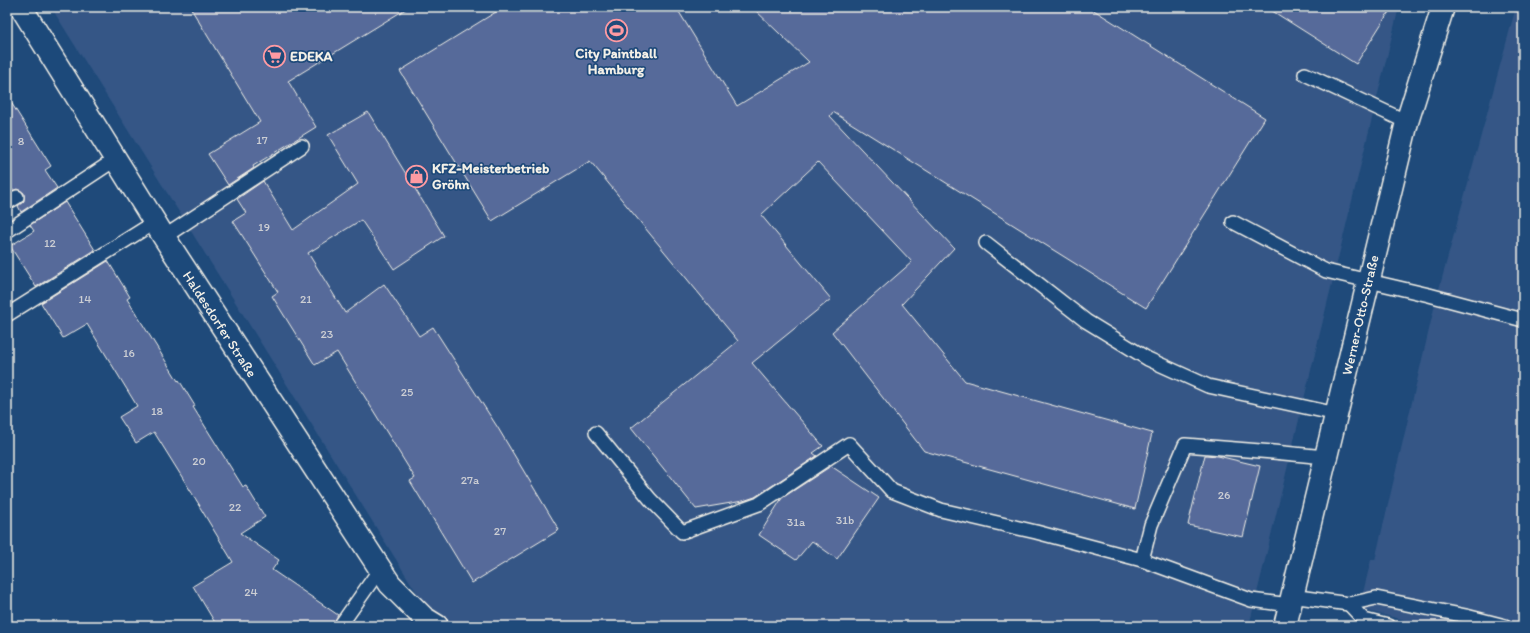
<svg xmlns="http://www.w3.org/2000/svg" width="1530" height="633" font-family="Itim,sans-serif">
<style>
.built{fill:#345786}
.building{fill:#576a9a;stroke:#f4f1e8}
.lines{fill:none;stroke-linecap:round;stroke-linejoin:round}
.service-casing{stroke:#f4f1e8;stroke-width:16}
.tertiary-casing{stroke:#f4f1e8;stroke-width:25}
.secondary-casing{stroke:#f4f1e8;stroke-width:25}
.service{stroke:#1f4a7a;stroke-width:13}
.tertiary{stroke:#1f4a7a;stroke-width:22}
.secondary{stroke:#1f4a7a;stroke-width:22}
.labels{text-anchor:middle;stroke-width:3.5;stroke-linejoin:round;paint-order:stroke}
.number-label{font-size:12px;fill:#cdcfd4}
.poi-label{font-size:14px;font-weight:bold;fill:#f4f1e8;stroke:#1f4a7a;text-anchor:start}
.street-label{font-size:14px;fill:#f4f1e8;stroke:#1f4a7a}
</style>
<rect width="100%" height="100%" fill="#1f4a7a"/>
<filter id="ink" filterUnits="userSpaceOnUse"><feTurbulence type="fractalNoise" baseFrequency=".025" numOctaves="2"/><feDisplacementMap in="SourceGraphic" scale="8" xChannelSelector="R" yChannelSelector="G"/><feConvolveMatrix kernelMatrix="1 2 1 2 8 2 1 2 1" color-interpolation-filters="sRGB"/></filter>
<g filter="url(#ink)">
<g class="built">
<polygon points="51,7 1399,7 1249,626 446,626 432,617"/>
<polygon points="1516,7 1523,7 1523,626 1429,626 1359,609 1371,560 1375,560 1435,304"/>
</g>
<g class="building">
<polygon points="190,7 409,7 288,81 316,127 253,166 254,168 228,185 208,154 260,122"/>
<polygon points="504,7 676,7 737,106 809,62 752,7 1089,7 1265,118 1146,308 833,112 830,116 954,248 902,304 965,381 1152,433 1135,509 924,451 832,332 912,262 818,162 761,215 831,299 752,363 823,446 813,453 817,456 755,497 743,501 696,509 631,428 738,341 590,161 492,221 400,71"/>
<polygon points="1266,7 1392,7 1356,64"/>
<polygon points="7,96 51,166 45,170 57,188 21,212 18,206 24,201 24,193 17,189 9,192 7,189"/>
<polygon points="368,112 444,236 394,269 361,220 308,253 345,313 384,284 419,336 433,327 498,428 559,530 472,583 410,481 415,478 337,352 315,365 272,296 278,292 233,221 246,213 237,199 263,181 293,230 358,184 328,135"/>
<polygon points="65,202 95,250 36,287 10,246 34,231 30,225"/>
<polygon points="108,261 130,297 127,299 178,381 179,380 195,406 193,407 243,487 246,486 265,517 240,533 279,560 272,570 338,615 332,626 217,626 193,586 233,562 198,504 200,506 154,432 136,443 119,417 137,406 87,324 63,338 41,303"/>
<polygon points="1205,455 1218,456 1260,466 1243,537 1188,525"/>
<polygon points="831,466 879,498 837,559 812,541 796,560 759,535 782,498"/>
</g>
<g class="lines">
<defs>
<g id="service">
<polyline points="1305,74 1407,122"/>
<polyline points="7,203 17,197"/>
<polyline points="1233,222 1326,271 1429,295 1523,320"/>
<polyline points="7,231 116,159"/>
<polyline points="164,237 302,146"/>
<polyline points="986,243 1086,321 1148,359 1208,386 1337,414"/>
<polyline points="7,315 155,222"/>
<polyline points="596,433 650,499 682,532 759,504 849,444 892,491 941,510 1036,532 1142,560 1151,525 1185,445 1273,452 1325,457"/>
<polyline points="1142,560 1251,600 1290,605"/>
<polyline points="1291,596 1349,604 1376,598 1466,616 1505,626"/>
<polyline points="1349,604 1364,620 1388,626"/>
<polyline points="340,626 380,569"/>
</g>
<polyline id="tertiary" points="21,7 164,237 390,584 424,618 437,626"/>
<polyline id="secondary" points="1285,626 1407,122 1443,7"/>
</defs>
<use href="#service" class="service-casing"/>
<use href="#tertiary" class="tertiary-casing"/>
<use href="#secondary" class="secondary-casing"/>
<use href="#service" class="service"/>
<use href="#tertiary" class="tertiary"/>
<use href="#secondary" class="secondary"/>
</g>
</g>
<defs>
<symbol id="stadium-ring" viewBox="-11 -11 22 22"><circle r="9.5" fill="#1f4a7a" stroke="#ff9aa2" stroke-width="1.5"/><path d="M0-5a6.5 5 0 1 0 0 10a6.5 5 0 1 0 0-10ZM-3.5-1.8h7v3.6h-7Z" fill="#ff9aa2"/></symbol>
<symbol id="supermarket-ring" viewBox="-11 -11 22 22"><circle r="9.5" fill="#1f4a7a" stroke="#ff9aa2" stroke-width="1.5"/><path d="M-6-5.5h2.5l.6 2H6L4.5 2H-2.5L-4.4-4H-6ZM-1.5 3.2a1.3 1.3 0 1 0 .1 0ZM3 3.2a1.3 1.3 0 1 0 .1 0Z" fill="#ff9aa2"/></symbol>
<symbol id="shop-ring" viewBox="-11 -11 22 22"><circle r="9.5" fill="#1f4a7a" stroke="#ff9aa2" stroke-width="1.5"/><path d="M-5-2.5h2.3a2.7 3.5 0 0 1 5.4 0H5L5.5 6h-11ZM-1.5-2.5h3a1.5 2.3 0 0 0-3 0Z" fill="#ff9aa2"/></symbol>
</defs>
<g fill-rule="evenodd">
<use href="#stadium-ring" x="604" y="18" width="25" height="25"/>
<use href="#supermarket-ring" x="262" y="44" width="25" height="25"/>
<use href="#shop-ring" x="404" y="164" width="25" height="25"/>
</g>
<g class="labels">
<g class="number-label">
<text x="262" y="144">17</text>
<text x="21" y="145">8</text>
<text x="264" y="231">19</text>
<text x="50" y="247">12</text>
<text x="85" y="303">14</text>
<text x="306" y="303">21</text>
<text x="327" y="338">23</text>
<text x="129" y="357">16</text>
<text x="407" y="396">25</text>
<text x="157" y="415">18</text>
<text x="199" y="465">20</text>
<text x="470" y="484">27a</text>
<text x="1224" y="499">26</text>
<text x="235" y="511">22</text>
<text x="845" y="524">31b</text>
<text x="796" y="526">31a</text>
<text x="500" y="535">27</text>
<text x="251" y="596">24</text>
</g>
<g class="poi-label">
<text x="616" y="58" text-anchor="middle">City Paintball<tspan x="616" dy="16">Hamburg</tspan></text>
<text x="290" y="61">EDEKA</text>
<text x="432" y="173">KFZ-Meisterbetrieb<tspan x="432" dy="16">Gröhn</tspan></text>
</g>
<g class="street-label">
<text transform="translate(1360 315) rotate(-77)" y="5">Werner-Otto-Straße</text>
<text transform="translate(220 324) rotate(57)" y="5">Haldesdorfer Straße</text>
</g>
</g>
<rect width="1530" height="633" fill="none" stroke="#1f4a7a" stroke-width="24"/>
<rect x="12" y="12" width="1506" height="609" fill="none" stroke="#f4f1e8" stroke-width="1.5" filter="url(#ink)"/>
</svg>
